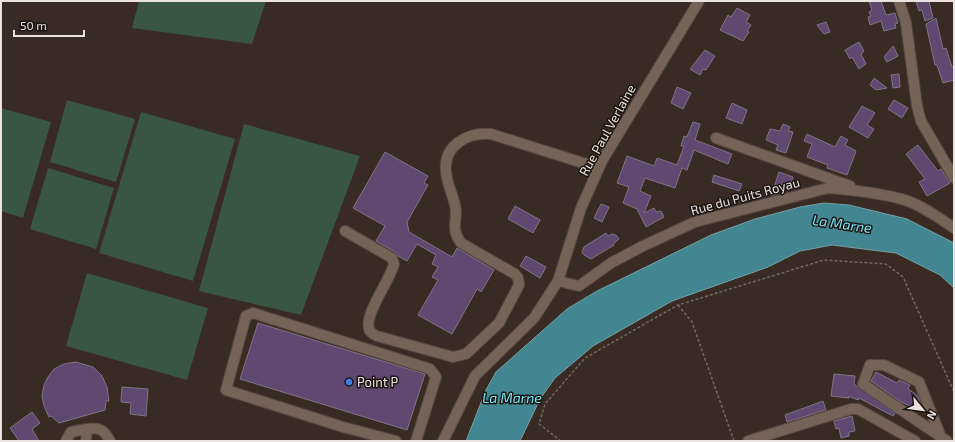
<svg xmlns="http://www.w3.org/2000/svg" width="955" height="442" font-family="'Exo 2',sans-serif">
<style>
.green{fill:#385641}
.water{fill:#418690;stroke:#75a2a7}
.building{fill:#614870;stroke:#7e7584}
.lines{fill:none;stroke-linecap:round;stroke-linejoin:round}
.minor-casing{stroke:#564841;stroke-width:12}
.path{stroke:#756861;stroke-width:1.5;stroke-dasharray:3 2;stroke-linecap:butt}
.minor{stroke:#766357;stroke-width:10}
.shop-dot{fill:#3f7fe0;stroke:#1b1511;stroke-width:1.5}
.labels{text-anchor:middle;stroke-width:3;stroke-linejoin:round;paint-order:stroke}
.street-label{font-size:13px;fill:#ede3de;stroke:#1b1511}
.poi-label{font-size:13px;fill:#ede3de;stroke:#1b1511;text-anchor:start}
.water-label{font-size:14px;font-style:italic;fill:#7be5f5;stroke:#1b1511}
</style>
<rect width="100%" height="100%" fill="#392b23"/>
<g class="green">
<polygon points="139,1 266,1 252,44 132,28"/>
<polygon points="67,100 135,119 116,182 50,162"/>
<polygon points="1,108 51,122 23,218 1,211"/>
<polygon points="141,112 235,139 193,281 99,253"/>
<polygon points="244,124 360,156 301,315 199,291"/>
<polygon points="48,168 114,188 96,249 30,229"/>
<polygon points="87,273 208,308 187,380 66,346"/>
</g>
<polygon class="water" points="824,203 849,205 907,219 954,243 954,288 940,275 896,253 832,245 800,251 768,267 672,301 593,346 555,378 540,399 520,441 466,441 486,390 496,372 567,309 597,291 711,235 755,219 800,207"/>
<g class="building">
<polygon points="869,1 881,1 886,15 895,13 898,23 895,24 896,28 884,31 881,21 870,25 868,17 871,16 869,12 872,10"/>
<polygon points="916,1 929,1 933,18 925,21 922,10 919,11"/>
<polygon points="737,8 750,15 746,22 751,25 747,31 749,32 743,41 720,30 728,15 731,17"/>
<polygon points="936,18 943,49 946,48 952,67 954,67 954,80 943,83 937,65 935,65 926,24"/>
<polygon points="826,22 830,32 824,34 817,25"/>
<polygon points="859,42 864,51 861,54 866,64 859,69 852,57 850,59 845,50"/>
<polygon points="893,46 898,56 887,62 884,57"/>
<polygon points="705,50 715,56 706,70 703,69 700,75 690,69"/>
<polygon points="899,74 900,87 893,88 891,75"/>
<polygon points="874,78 887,88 876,90 870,85"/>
<polygon points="677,87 691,93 683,109 671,103"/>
<polygon points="894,100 908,108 902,118 888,109"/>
<polygon points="732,103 747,110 742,124 726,118"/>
<polygon points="862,106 875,113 867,125 874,129 868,138 849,127"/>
<polygon points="693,122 700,124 695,140 732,154 728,164 694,150 687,170 682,168 675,188 645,178 640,191 651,196 644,213 654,208 656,212 661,211 664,217 646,227 637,209 623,203 629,187 617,183 627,156 654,166 657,158 677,165 684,146 681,146 684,136 687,137"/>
<polygon points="783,124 790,127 788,131 793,132 786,153 776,150 778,145 766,140 770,129 780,131"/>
<polygon points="807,134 835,147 841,136 848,140 845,145 856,151 847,175 827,168 828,165 807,157 812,144 804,141"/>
<polygon points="918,145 938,171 941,169 950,183 927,196 919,182 925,179 906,154"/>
<polygon points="385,152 428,176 424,183 428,185 407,222 409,232 452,257 457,248 494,270 481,292 477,289 452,334 418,315 438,280 432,277 438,267 432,264 436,255 417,244 407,261 398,256 395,252 376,241 385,226 353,208"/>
<polygon points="779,172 793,177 790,186 782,183 778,194 771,196"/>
<polygon points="714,175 742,184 739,191 712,182"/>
<polygon points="601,204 609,207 602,222 594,218"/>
<polygon points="515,206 540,220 533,233 508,219"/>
<polygon points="606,233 608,236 612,234 616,235 619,239 613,244 614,245 591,259 584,255 582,252 584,247"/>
<polygon points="526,256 546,267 540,278 520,266"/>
<polygon points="258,323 425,374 407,430 240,379"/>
<polygon points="76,362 93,367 102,376 107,387 109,401 106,401 105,410 59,423 51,416 49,417 44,406 42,396 44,385 48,377 54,369 64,364"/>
<polygon points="876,372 897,383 899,380 910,385 908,389 918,396 921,403 917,409 901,402 871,381"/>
<polygon points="834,374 855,376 854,384 895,413 893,416 859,398 858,400 848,396 849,398 831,396"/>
<polygon points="122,387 148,389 146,416 130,414 131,403 121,402"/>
<polygon points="823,401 826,410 787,422 785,415"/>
<polygon points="32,412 40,423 32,429 39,441 19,441 10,428"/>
<polygon points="852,416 855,431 849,432 849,436 841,438 839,428 836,429 834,421"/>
</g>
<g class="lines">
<defs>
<g id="minor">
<polyline points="899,1 906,23 917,106 921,121 954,178"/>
<polyline points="716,138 850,186"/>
<path d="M345 231 392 258 394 264C391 279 361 318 370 331 371 333 375 335 377 336L453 357 466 354 499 323 519 285 518 278 515 274 461 243C449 226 459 220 455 205 452 193 447 183 446 172 443 145 468 132 491 134L599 168"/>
<path d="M558 281 579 286 611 263 643 246 695 222 828 188C853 190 881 193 905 200 923 206 939 218 954 228"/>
<polyline points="941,437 919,382 884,365 870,365 863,384 947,441"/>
<polyline points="66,441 71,432 87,429"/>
<path d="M86 441 87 429C100 427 104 430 110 441"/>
<polyline points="396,441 343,427 226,390 246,316 253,313 430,369 436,377 416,441"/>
<polyline points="443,441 475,376 534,318 558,281 581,208 602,161 699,1"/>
<polyline points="748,441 851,409 858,409 915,441"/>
</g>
</defs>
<use href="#minor" class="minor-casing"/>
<g class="path">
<polyline points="678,305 692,322 734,441"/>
<polyline points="561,441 539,424 545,404 585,358 678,305 824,260 886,264 903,277 954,392"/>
</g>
<use href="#minor" class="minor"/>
</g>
<circle class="shop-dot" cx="349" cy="382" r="4"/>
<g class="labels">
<g class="street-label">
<text transform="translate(607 130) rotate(-61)" y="5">Rue Paul Verlaine</text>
<text transform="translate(745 196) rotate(-15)" y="5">Rue du Puits Royau</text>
</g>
<g class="poi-label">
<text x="357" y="387">Point P</text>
</g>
<g class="water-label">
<text transform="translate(842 224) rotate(8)" y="5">La Marne</text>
<text x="512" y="403">La Marne</text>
</g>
</g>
<rect width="955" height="442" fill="none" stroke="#ede3de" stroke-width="4"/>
<g transform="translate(923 410) rotate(119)" stroke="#1b1511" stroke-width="3" paint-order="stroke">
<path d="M0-3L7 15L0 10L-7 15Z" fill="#ede3de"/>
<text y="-6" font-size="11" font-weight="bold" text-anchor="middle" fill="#ede3de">N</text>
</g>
<path d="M14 30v6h70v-6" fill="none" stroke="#ede3de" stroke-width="2"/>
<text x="20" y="30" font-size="12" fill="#ede3de" stroke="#1b1511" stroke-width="3" paint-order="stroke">50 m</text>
</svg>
